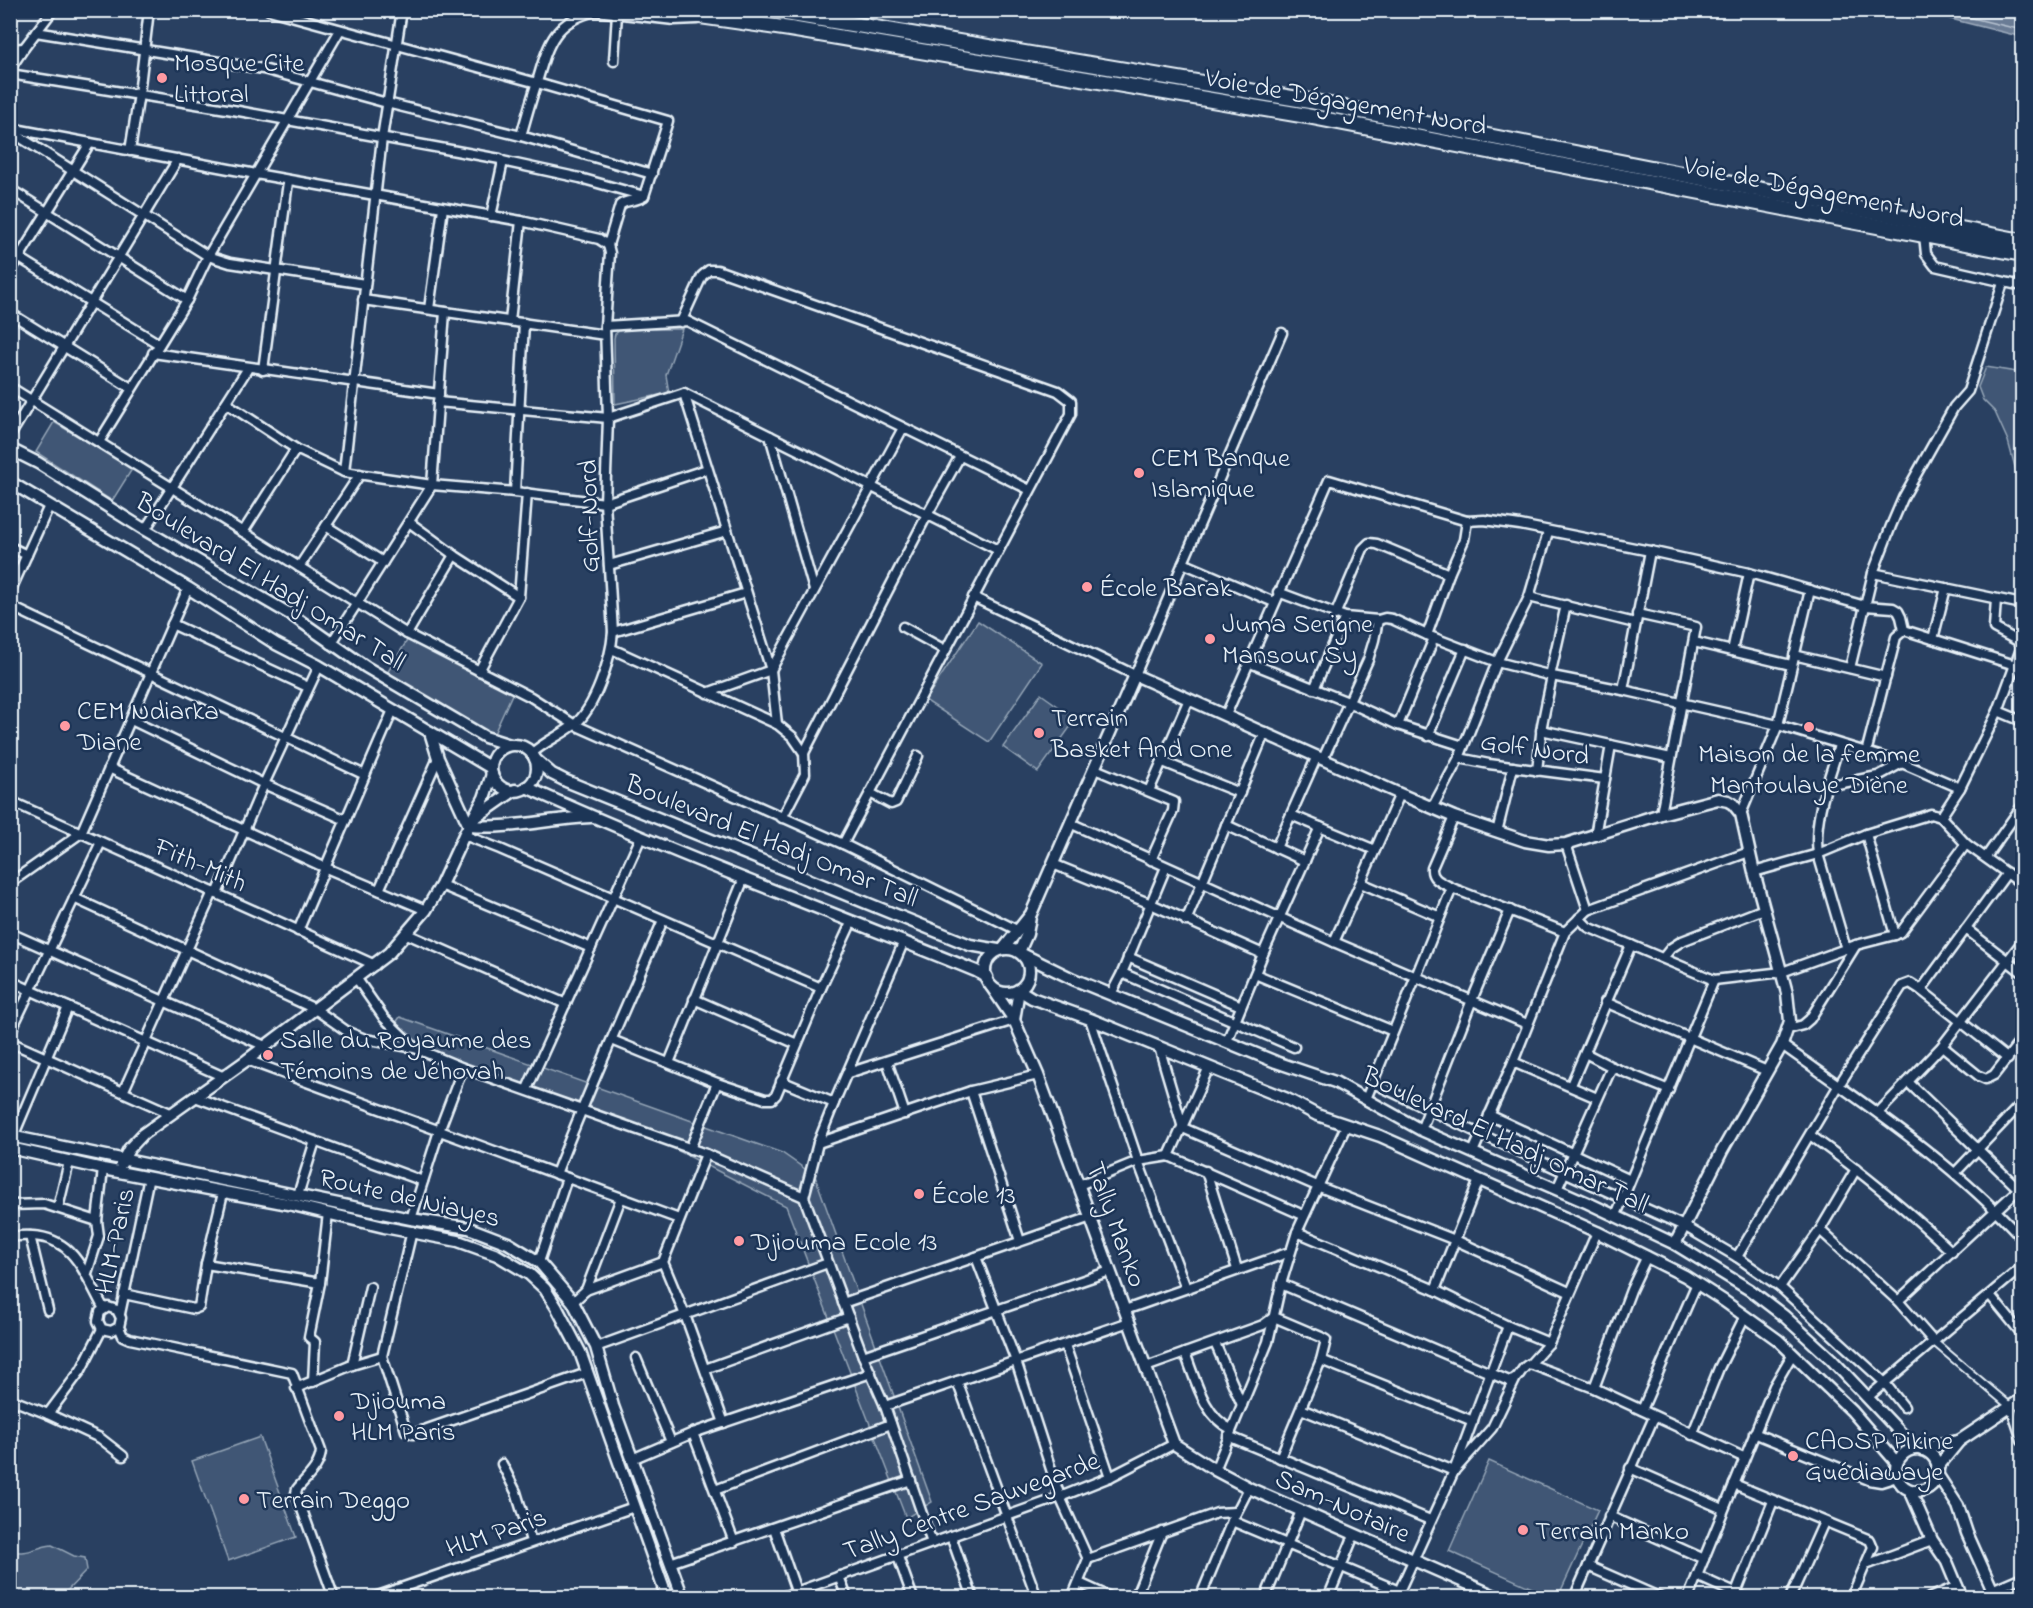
<svg xmlns="http://www.w3.org/2000/svg" width="2033" height="1608" font-family="'Indie Flower',sans-serif">
<style>
.green{fill:#415774;stroke:#94a4b6;stroke-width:1.5}
.water{fill:#6b7c95;stroke:#9dabbd;stroke-width:1.5}
.lines{fill:none;stroke-linecap:round;stroke-linejoin:round}
.shore{stroke:#b6c2d0;stroke-width:1.5}
.pedestrian-casing{stroke:#e8f1f8;stroke-width:10}
.minor-casing{stroke:#e8f1f8;stroke-width:13}
.tertiary-casing{stroke:#e8f1f8;stroke-width:15}
.secondary-casing{stroke:#e8f1f8;stroke-width:15}
.trunk-casing{stroke:#e8f1f8;stroke-width:18}
.pedestrian{stroke:#1d3557;stroke-width:6}
.minor{stroke:#1d3557;stroke-width:8}
.tertiary{stroke:#1d3557;stroke-width:10}
.secondary{stroke:#1d3557;stroke-width:10}
.trunk{stroke:#1d3557;stroke-width:14}
.poi-dot{fill:#ff9aa2;stroke:#1d3557;stroke-width:2}
.labels{text-anchor:middle;stroke-width:5;stroke-linejoin:round;paint-order:stroke}
.poi-label{font-size:27px;fill:#e8f1f8;stroke:#1d3557;text-anchor:start}
.street-label{font-size:27px;fill:#e8f1f8;stroke:#1d3557}
</style>
<rect width="100%" height="100%" fill="#294061"/>
<filter id="ink" filterUnits="userSpaceOnUse"><feTurbulence type="fractalNoise" baseFrequency=".0167" numOctaves="2"/><feDisplacementMap in="SourceGraphic" scale="12" xChannelSelector="R" yChannelSelector="G"/><feConvolveMatrix kernelMatrix="1 2 1 2 8 2 1 2 1" color-interpolation-filters="sRGB"/></filter>
<g filter="url(#ink)">
<g class="green">
<polygon points="622,329 682,329 666,375 669,393 615,404 614,338 615,334"/>
<polygon points="1986,367 2022,373 2022,493 2008,441 1995,412 1983,400 1978,387"/>
<polygon points="54,422 109,455 111,452 134,466 112,501 36,452"/>
<polygon points="978,621 1042,663 989,742 925,700"/>
<polygon points="408,639 513,692 492,738 390,679 387,673"/>
<polygon points="1041,694 1076,719 1038,772 1003,747"/>
<polygon points="400,1017 782,1153 815,1176 932,1502 906,1518 786,1206 634,1128 383,1041"/>
<polygon points="260,1437 296,1537 228,1561 192,1461"/>
<polygon points="1489,1461 1598,1510 1558,1597 1552,1597 1449,1551"/>
<path d="M52 1545 74 1556 85 1558 87 1570 61 1597H11V1551C28 1555 35 1547 52 1545Z"/>
</g>
<polygon class="water" points="1902,11 2022,11 2022,37 1947,18"/>
<g class="lines">
<polyline class="shore" points="1939,10 2022,30"/>
<defs>
<polyline id="pedestrian" points="1934,1342 2011,1407"/>
<g id="minor">
<path d="M269 10 537 83 668 121 644 196C636 202 627 199 620 205L608 245"/>
<polyline points="36,32 263,69 387,103 521,136 652,174"/>
<polyline points="10,49 24,48"/>
<polyline points="614,61 617,13"/>
<polyline points="10,69 24,48 53,10"/>
<polyline points="10,74 233,110 500,159 502,161 502,166 491,216"/>
<polyline points="10,128 256,174 340,30"/>
<polyline points="10,131 208,256 230,263 365,284"/>
<path d="M521 136C526 118 531 100 537 82 548 45 553 21 596 11L674 20 697 19"/>
<polyline points="130,151 139,94 149,10"/>
<polyline points="502,161 580,178 644,196"/>
<polyline points="10,189 187,300"/>
<polyline points="1924,235 1926,254 1935,266 2022,286"/>
<polyline points="10,252 159,344"/>
<polyline points="10,272 90,143"/>
<polyline points="363,300 605,335"/>
<polyline points="429,309 443,208"/>
<polyline points="10,313 131,388"/>
<polyline points="510,321 521,221"/>
<polyline points="681,322 702,276 709,270 717,270 1058,391 1071,401 1071,414 843,844"/>
<polyline points="605,326 687,321 1030,490"/>
<polyline points="153,353 439,394"/>
<polyline points="263,370 288,182"/>
<polyline points="10,387 407,634 531,697 575,725 843,844 1019,931"/>
<polyline points="684,393 771,670 777,724"/>
<polyline points="438,402 608,418 684,393 998,550"/>
<polyline points="226,403 296,449 344,472 432,485 515,492 605,503 707,469"/>
<polyline points="10,436 178,159"/>
<polyline points="770,436 814,590"/>
<polyline points="99,442 187,300 208,256 256,174 521,221 599,239 608,245"/>
<polyline points="344,472 382,138 402,10"/>
<polyline points="515,492 524,323"/>
<polyline points="409,522 454,555 519,597"/>
<polyline points="326,526 383,562"/>
<polyline points="145,530 248,368"/>
<polyline points="243,532 296,449"/>
<polyline points="10,547 27,555"/>
<polyline points="1183,563 1282,333"/>
<polyline points="609,565 727,531"/>
<polyline points="299,567 360,474"/>
<polyline points="1873,573 2022,604"/>
<polyline points="10,592 49,506"/>
<polyline points="1278,592 1345,617 1378,620 1385,618 1392,619 1427,635 1497,662 1552,676 1623,690 1778,725 1902,763 1960,788"/>
<polyline points="973,597 1135,675 1183,563 1274,602"/>
<polyline points="1529,597 1635,623"/>
<polyline points="1996,599 1994,628 2016,640 2022,646"/>
<polyline points="10,606 365,775"/>
<polyline points="1637,614 1696,627 1661,814"/>
<polyline points="1335,615 1363,549 1369,543 1377,544 1449,574"/>
<polyline points="172,624 308,687"/>
<polyline points="903,627 945,650"/>
<polyline points="613,632 746,593"/>
<polyline points="407,634 454,555"/>
<polyline points="1427,635 1449,574 1464,540 1467,521"/>
<polyline points="1933,639 1946,588"/>
<polyline points="1694,642 1791,665"/>
<polyline points="331,644 432,485 445,312"/>
<polyline points="612,649 777,724 793,737 804,753"/>
<polyline points="1732,651 1749,573"/>
<polyline points="1794,655 1886,677"/>
<polyline points="1248,662 1348,702 1398,725 1463,746"/>
<polyline points="1850,668 1873,573 1891,526 1903,498 1954,407 1968,391 2003,283"/>
<polyline points="479,671 519,597 527,493"/>
<polyline points="1550,676 1566,605"/>
<polyline points="1314,689 1345,617"/>
<polyline points="1623,690 1650,551"/>
<polyline points="707,693 771,670 903,428"/>
<polyline points="1998,711 2022,721"/>
<polyline points="1226,715 1329,480 1467,521 1484,520 1520,525 1650,551 1749,573 1865,606 1893,608 1898,611 1901,617 1904,630"/>
<polyline points="131,720 264,784 346,820"/>
<polyline points="1398,725 1434,638"/>
<polyline points="1541,730 1671,758"/>
<polyline points="1428,736 1465,649"/>
<path d="M1839 745C1829 780 1813 817 1818 854L1846 949"/>
<polyline points="1866,753 1896,637 1904,630 2015,665"/>
<path d="M531 754C544 742 560 736 574 725 595 709 611 658 613 632L605 503 608 418 605 326 610 253 608 245"/>
<polyline points="1459,758 1489,764 1605,779"/>
<polyline points="1323,759 1368,660 1374,640 1378,620"/>
<polyline points="1163,762 1240,793"/>
<polyline points="109,768 326,868 426,910"/>
<polyline points="1095,769 1174,802 1173,811 1151,860"/>
<polyline points="1537,771 1542,725 1552,676"/>
<polyline points="1827,786 1878,776 1902,763"/>
<polyline points="1149,791 1189,699"/>
<polyline points="870,793 891,804 896,802 918,756"/>
<polyline points="10,801 375,965"/>
<polyline points="1432,808 1459,758 1497,662 1529,597 1548,532"/>
<polyline points="1741,814 1778,725 1810,590"/>
<polyline points="1291,815 1375,850"/>
<path d="M1454 817 1432 868C1431 880 1443 883 1452 888L1565 932"/>
<polyline points="1941,817 1960,788 1998,711 2022,646"/>
<polyline points="782,818 805,774 804,753 927,515 960,456"/>
<polyline points="1070,823 1334,942 1527,1024"/>
<polyline points="1226,825 1305,861"/>
<polyline points="1497,832 1513,767"/>
<polyline points="1866,834 1895,935"/>
<polyline points="464,835 500,849 821,988"/>
<polyline points="1595,836 1611,745"/>
<polyline points="1566,844 1588,910"/>
<polyline points="1276,848 1317,756"/>
<polyline points="1986,857 2022,806"/>
<polyline points="1053,864 1151,904 1263,954"/>
<polyline points="1754,872 1818,854 1866,834 1931,814 1941,817 1966,844 2022,884"/>
<polyline points="10,883 81,833 188,588"/>
<polyline points="1361,883 1440,917"/>
<polyline points="441,885 591,948"/>
<polyline points="379,890 438,758"/>
<polyline points="217,894 264,784 319,666"/>
<polyline points="74,898 315,1009 348,1032 365,1039 415,1048 463,1068 706,1154 804,1197"/>
<polyline points="1579,918 1588,927 1714,980 1782,972 1856,945 1895,935 1901,932 1966,844"/>
<polyline points="1186,921 1265,732"/>
<polyline points="1966,929 2022,972"/>
<polyline points="298,931 393,710"/>
<polyline points="10,933 265,1046"/>
<polyline points="407,934 566,1004"/>
<polyline points="904,941 834,1103 818,1143 804,1197 863,1356 885,1406 932,1543"/>
<polyline points="1334,942 1400,794"/>
<polyline points="1128,957 1241,1006"/>
<polyline points="1663,958 1671,948 1682,941 1764,909"/>
<polyline points="1122,973 1294,1047"/>
<polyline points="1255,974 1393,1031"/>
<polyline points="357,979 384,1018 415,1048"/>
<polyline points="10,981 224,1077"/>
<polyline points="1921,990 2007,873"/>
<polyline points="1111,994 1122,973 1166,867"/>
<polyline points="694,999 797,1044"/>
<polyline points="1605,1002 1767,1071"/>
<polyline points="1090,1019 1138,1161 1186,1288"/>
<polyline points="1788,1029 1803,1025 1810,1019 1856,945"/>
<polyline points="10,1033 101,842"/>
<polyline points="612,1040 717,1083 765,1099 772,1099 776,1095 821,988 852,921"/>
<polyline points="1227,1041 1263,954 1320,827"/>
<polyline points="10,1042 170,1113"/>
<path d="M1782 1045C1866 1105 1953 1162 2022 1238"/>
<polyline points="1942,1046 1979,1076 1986,1079 1994,1075 2022,1039"/>
<polyline points="1159,1047 1183,1128 1317,1186 1455,1240 1569,1292"/>
<polyline points="1585,1053 1612,1067 1669,1090"/>
<polyline points="247,1060 679,1219"/>
<polyline points="887,1061 905,1114"/>
<polyline points="1513,1062 1597,1098"/>
<polyline points="669,1063 744,878"/>
<polyline points="848,1073 1014,1020"/>
<polyline points="781,1081 834,1103"/>
<polyline points="1908,1082 2022,1192"/>
<polyline points="1373,1083 1480,1134 1684,1226 1737,1257 1780,1287 1884,1382 1904,1407"/>
<polyline points="1571,1085 1631,945"/>
<polyline points="527,1089 641,837"/>
<polyline points="971,1091 1020,1241"/>
<polyline points="123,1092 213,892"/>
<polyline points="195,1097 423,1181"/>
<polyline points="1366,1099 1452,888"/>
<polyline points="1878,1113 1942,1046 2022,942"/>
<polyline points="1489,1115 1630,1180"/>
<polyline points="1421,1130 1472,1000 1510,910"/>
<path d="M1810 1135C1860 1171 1907 1209 1952 1252"/>
<polyline points="13,1137 68,1007"/>
<polyline points="818,1143 971,1091 1038,1075"/>
<polyline points="690,1149 717,1083"/>
<polyline points="1473,1152 1513,1062 1565,932 1588,910 1749,852"/>
<polyline points="706,1154 663,1262 685,1315 724,1423"/>
<polyline points="1169,1156 1209,1067"/>
<polyline points="1206,1171 1237,1269"/>
<polyline points="1955,1173 2022,1103"/>
<path d="M556 1174C589 1088 627 1005 663 920"/>
<polyline points="1079,1185 1138,1161 1169,1156 1303,1215"/>
<polyline points="1557,1189 1612,1067"/>
<polyline points="298,1195 315,1141"/>
<polyline points="10,1205 44,1204 97,1221 99,1236 87,1273"/>
<polyline points="58,1208 69,1162"/>
<polyline points="1616,1215 1714,980"/>
<polyline points="411,1219 439,1131 463,1068"/>
<polyline points="97,1221 103,1169"/>
<polyline points="1820,1230 1898,1301 1934,1342"/>
<polyline points="1297,1232 1435,1290 1508,1326 1549,1343"/>
<polyline points="30,1236 48,1310"/>
<path d="M10 1237C71 1228 80 1265 104 1309"/>
<polyline points="976,1257 1016,1361 1060,1497 1088,1559 1072,1598"/>
<polyline points="1737,1257 1839,1085 1902,986 1910,983 1921,990 2008,1059"/>
<polyline points="539,1262 567,1178"/>
<polyline points="206,1264 320,1283"/>
<path d="M1281 1284 1509 1381C1521 1380 1520 1366 1530 1364L1594 1388 1743 1457"/>
<polyline points="1780,1287 1820,1230 1856,1169"/>
<polyline points="586,1290 621,1198"/>
<polyline points="1435,1290 1479,1180"/>
<polyline points="124,1294 194,1309 199,1307 206,1264 223,1193"/>
<polyline points="1990,1295 2022,1334"/>
<polyline points="1898,1301 2022,1186"/>
<polyline points="573,1302 586,1290 663,1262"/>
<polyline points="843,1303 1091,1217"/>
<polyline points="1125,1310 1290,1252"/>
<polyline points="120,1314 149,1177"/>
<polyline points="1274,1317 1321,1337 1326,1340 1321,1360 1280,1458"/>
<path d="M119 1327 111 1331 102 1329 98 1321 100 1312 108 1307 117 1310 121 1318 119 1327 123 1336 130 1339 292 1373 321 1451C320 1467 306 1478 297 1489L296 1493 334 1598"/>
<polyline points="1215,1343 1242,1405"/>
<polyline points="1065,1345 1110,1477"/>
<polyline points="596,1347 828,1263"/>
<path d="M1185 1353C1195 1378 1204 1417 1231 1429"/>
<polyline points="382,1356 406,1431 413,1434 587,1373"/>
<polyline points="863,1356 1110,1271"/>
<polyline points="636,1358 671,1442"/>
<polyline points="1321,1360 1473,1421"/>
<polyline points="1530,1364 1549,1343 1597,1232"/>
<polyline points="352,1365 370,1287"/>
<polyline points="1146,1367 1263,1325 1274,1317"/>
<polyline points="705,1369 849,1317"/>
<polyline points="957,1381 1037,1598"/>
<polyline points="313,1382 315,1342 309,1337 320,1283 328,1213"/>
<polyline points="296,1388 352,1365 382,1356 412,1231"/>
<polyline points="1594,1388 1631,1290 1647,1256"/>
<polyline points="1868,1397 2022,1267"/>
<polyline points="10,1399 48,1414 81,1370 102,1329"/>
<polyline points="885,1406 1129,1322"/>
<polyline points="2011,1407 2022,1440"/>
<polyline points="1301,1409 1454,1471 1492,1428 1515,1380"/>
<polyline points="1642,1410 1697,1283"/>
<polyline points="48,1414 100,1438 123,1456"/>
<polyline points="693,1433 734,1542"/>
<polyline points="1754,1433 1869,1480 1881,1482 1897,1477"/>
<polyline points="1692,1435 1719,1368 1745,1316"/>
<polyline points="1228,1436 1430,1520"/>
<polyline points="632,1459 693,1433 871,1373"/>
<polyline points="502,1464 516,1492 531,1541"/>
<polyline points="1630,1468 1723,1509"/>
<polyline points="1215,1470 1268,1342 1281,1284 1297,1232 1346,1126"/>
<polyline points="1734,1484 1870,1540 1873,1547 1851,1598"/>
<polyline points="715,1490 891,1424"/>
<polyline points="1609,1516 1704,1559"/>
<polyline points="1232,1521 1399,1591"/>
<polyline points="774,1528 796,1591"/>
<polyline points="951,1536 973,1598"/>
<polyline points="897,1554 913,1598"/>
<polyline points="1088,1559 1217,1513 1236,1512"/>
<polyline points="670,1563 911,1480"/>
<polyline points="1866,1565 1932,1540"/>
<polyline points="1588,1566 1661,1598"/>
<polyline points="839,1576 847,1598"/>
<polyline points="1697,1576 1746,1598"/>
<polyline points="1079,1583 1112,1598"/>
<polyline points="1992,1590 2022,1577"/>
<polyline points="1736,1593 1773,1501"/>
<polyline points="372,1598 634,1507"/>
<polyline points="779,1598 1060,1497 1110,1477 1174,1444"/>
<polyline points="1135,1598 1162,1532"/>
<polyline points="1200,1598 1232,1521 1249,1488"/>
<polyline points="1265,1598 1301,1511"/>
<polyline points="1328,1598 1354,1535"/>
<polyline points="1396,1598 1454,1471 1508,1326"/>
<polyline points="1574,1598 1654,1417"/>
<polyline points="1688,1598 1774,1386 1792,1355"/>
<polyline points="1790,1598 1824,1522"/>
<polyline points="1929,1598 1958,1586"/>
</g>
<g id="tertiary">
<polyline points="1003,949 1031,914 1135,675 1400,794 1454,817 1525,841 1549,845 1566,844 1661,814 1718,799 1728,801 1733,804 1741,814 1754,872 1787,993 1790,1021 1782,1045 1722,1151 1675,1244"/>
<polyline points="1019,952 1027,934 1030,917"/>
<polyline points="991,986 1014,1020 1038,1075 1174,1444 1215,1470 1249,1488 1500,1598"/>
<polyline points="1014,1020 1019,990"/>
</g>
<g id="secondary">
<polyline points="10,449 38,463 145,530 293,616 366,667 485,737 510,745"/>
<polyline points="10,482 188,588 276,644 319,666 491,768"/>
<polyline points="430,732 438,758 469,826"/>
<circle cx="514" cy="768" r="23"/>
<polyline points="535,759 552,774 566,781 970,945 998,950"/>
<path d="M526 787C674 854 826 910 976 971L987 977"/>
<polyline points="475,818 515,790"/>
<path d="M469 826C512 829 548 819 591 817"/>
<circle cx="1007" cy="971" r="22"/>
<polyline points="1022,954 1073,979 1276,1062 1335,1082 1421,1130 1588,1203 1675,1244 1750,1290 1784,1316 1831,1359 1916,1449"/>
<polyline points="1019,990 1032,998 1090,1019 1287,1099 1317,1115 1380,1136 1597,1232 1685,1276 1724,1301 1778,1340 1852,1411 1897,1463"/>
<polyline points="10,1136 411,1219 469,1228 508,1243 539,1262 573,1302 596,1347 613,1406 683,1598"/>
<polyline points="10,1148 103,1169 293,1205 384,1227 458,1241 497,1255 529,1274 545,1289 557,1308 580,1352 667,1598"/>
<polyline points="121,1164 129,1149 143,1134 247,1060 389,953 426,910 441,885 464,835 484,798 492,774"/>
<circle cx="1917" cy="1470" r="21"/>
<polyline points="1922,1450 1940,1444 1959,1441"/>
<polyline points="1937,1468 1959,1441 2022,1399"/>
<polyline points="1937,1474 1958,1506 1967,1533 1996,1598"/>
<polyline points="1910,1490 1932,1540 1947,1562 1962,1598"/>
</g>
<g id="trunk">
<polyline points="658,10 790,29 1307,116 2022,254"/>
<polyline points="768,10 1310,101 2022,241"/>
</g>
</defs>
<use href="#pedestrian" class="pedestrian-casing"/>
<use href="#minor" class="minor-casing"/>
<use href="#tertiary" class="tertiary-casing"/>
<use href="#secondary" class="secondary-casing"/>
<use href="#trunk" class="trunk-casing"/>
<use href="#pedestrian" class="pedestrian"/>
<use href="#minor" class="minor"/>
<use href="#tertiary" class="tertiary"/>
<use href="#secondary" class="secondary"/>
<use href="#trunk" class="trunk"/>
</g>
</g>
<g class="poi-dot">
<circle cx="162" cy="78" r="6"/>
<circle cx="1139" cy="473" r="6"/>
<circle cx="1087" cy="587" r="6"/>
<circle cx="1210" cy="639" r="6"/>
<circle cx="65" cy="726" r="6"/>
<circle cx="1809" cy="727" r="6"/>
<circle cx="1039" cy="733" r="6"/>
<circle cx="268" cy="1055" r="6"/>
<circle cx="919" cy="1194" r="6"/>
<circle cx="739" cy="1241" r="6"/>
<circle cx="339" cy="1416" r="6"/>
<circle cx="1793" cy="1456" r="6"/>
<circle cx="244" cy="1499" r="6"/>
<circle cx="1523" cy="1530" r="6"/>
</g>
<g class="labels">
<g class="poi-label">
<text x="174" y="71">Mosque Cite<tspan x="174" dy="31">Littoral</tspan></text>
<text x="1151" y="466">CEM Banque<tspan x="1151" dy="31">Islamique</tspan></text>
<text x="1099" y="596">École Barak</text>
<text x="1222" y="632">Juma Serigne<tspan x="1222" dy="31">Mansour Sy</tspan></text>
<text x="77" y="719">CEM Ndiarka<tspan x="77" dy="31">Diane</tspan></text>
<text x="1051" y="726">Terrain<tspan x="1051" dy="31">Basket And One</tspan></text>
<text x="1809" y="762" text-anchor="middle">Maison de la femme<tspan x="1809" dy="31">Mantoulaye Diène</tspan></text>
<text x="280" y="1048">Salle du Royaume des<tspan x="280" dy="31">Témoins de Jéhovah</tspan></text>
<text x="931" y="1203">École 13</text>
<text x="751" y="1250">Djiouma Ecole 13</text>
<text x="351" y="1409">Djiouma<tspan x="351" dy="31">HLM Paris</tspan></text>
<text x="1805" y="1449">CAOSP Pikine<tspan x="1805" dy="31">Guédiawaye</tspan></text>
<text x="256" y="1508">Terrain Deggo</text>
<text x="1535" y="1539">Terrain Manko</text>
</g>
<g class="street-label">
<text transform="translate(1346 101) rotate(10)" y="9">Voie de Dégagement Nord</text>
<text transform="translate(1824 191) rotate(11)" y="9">Voie de Dégagement Nord</text>
<text transform="translate(588 516) rotate(-91)" y="9">Golf-Nord</text>
<text transform="translate(271 581) rotate(32)" y="9">Boulevard El Hadj Omar Tall</text>
<text transform="translate(1535 748) rotate(8)" y="9">Golf Nord</text>
<text transform="translate(772 840) rotate(22)" y="9">Boulevard El Hadj Omar Tall</text>
<text transform="translate(201 864) rotate(24)" y="9">Fith-Mith</text>
<text transform="translate(1506 1139) rotate(25)" y="9">Boulevard El Hadj Omar Tall</text>
<text transform="translate(410 1197) rotate(13)" y="9">Route de Niayes</text>
<text transform="translate(1117 1224) rotate(70)" y="9">Tally Manko</text>
<text transform="translate(114 1241) rotate(-78)" y="9">HLM-Paris</text>
<text transform="translate(971 1505) rotate(-20)" y="9">Tally Centre Sauvegarde</text>
<text transform="translate(1343 1505) rotate(24)" y="9">Sam-Notaire</text>
<text transform="translate(496 1532) rotate(-19)" y="9">HLM Paris</text>
</g>
</g>
<rect width="2033" height="1608" fill="none" stroke="#1d3557" stroke-width="36"/>
<rect x="18" y="18" width="1997" height="1572" fill="none" stroke="#e8f1f8" stroke-width="2" filter="url(#ink)"/>
</svg>
